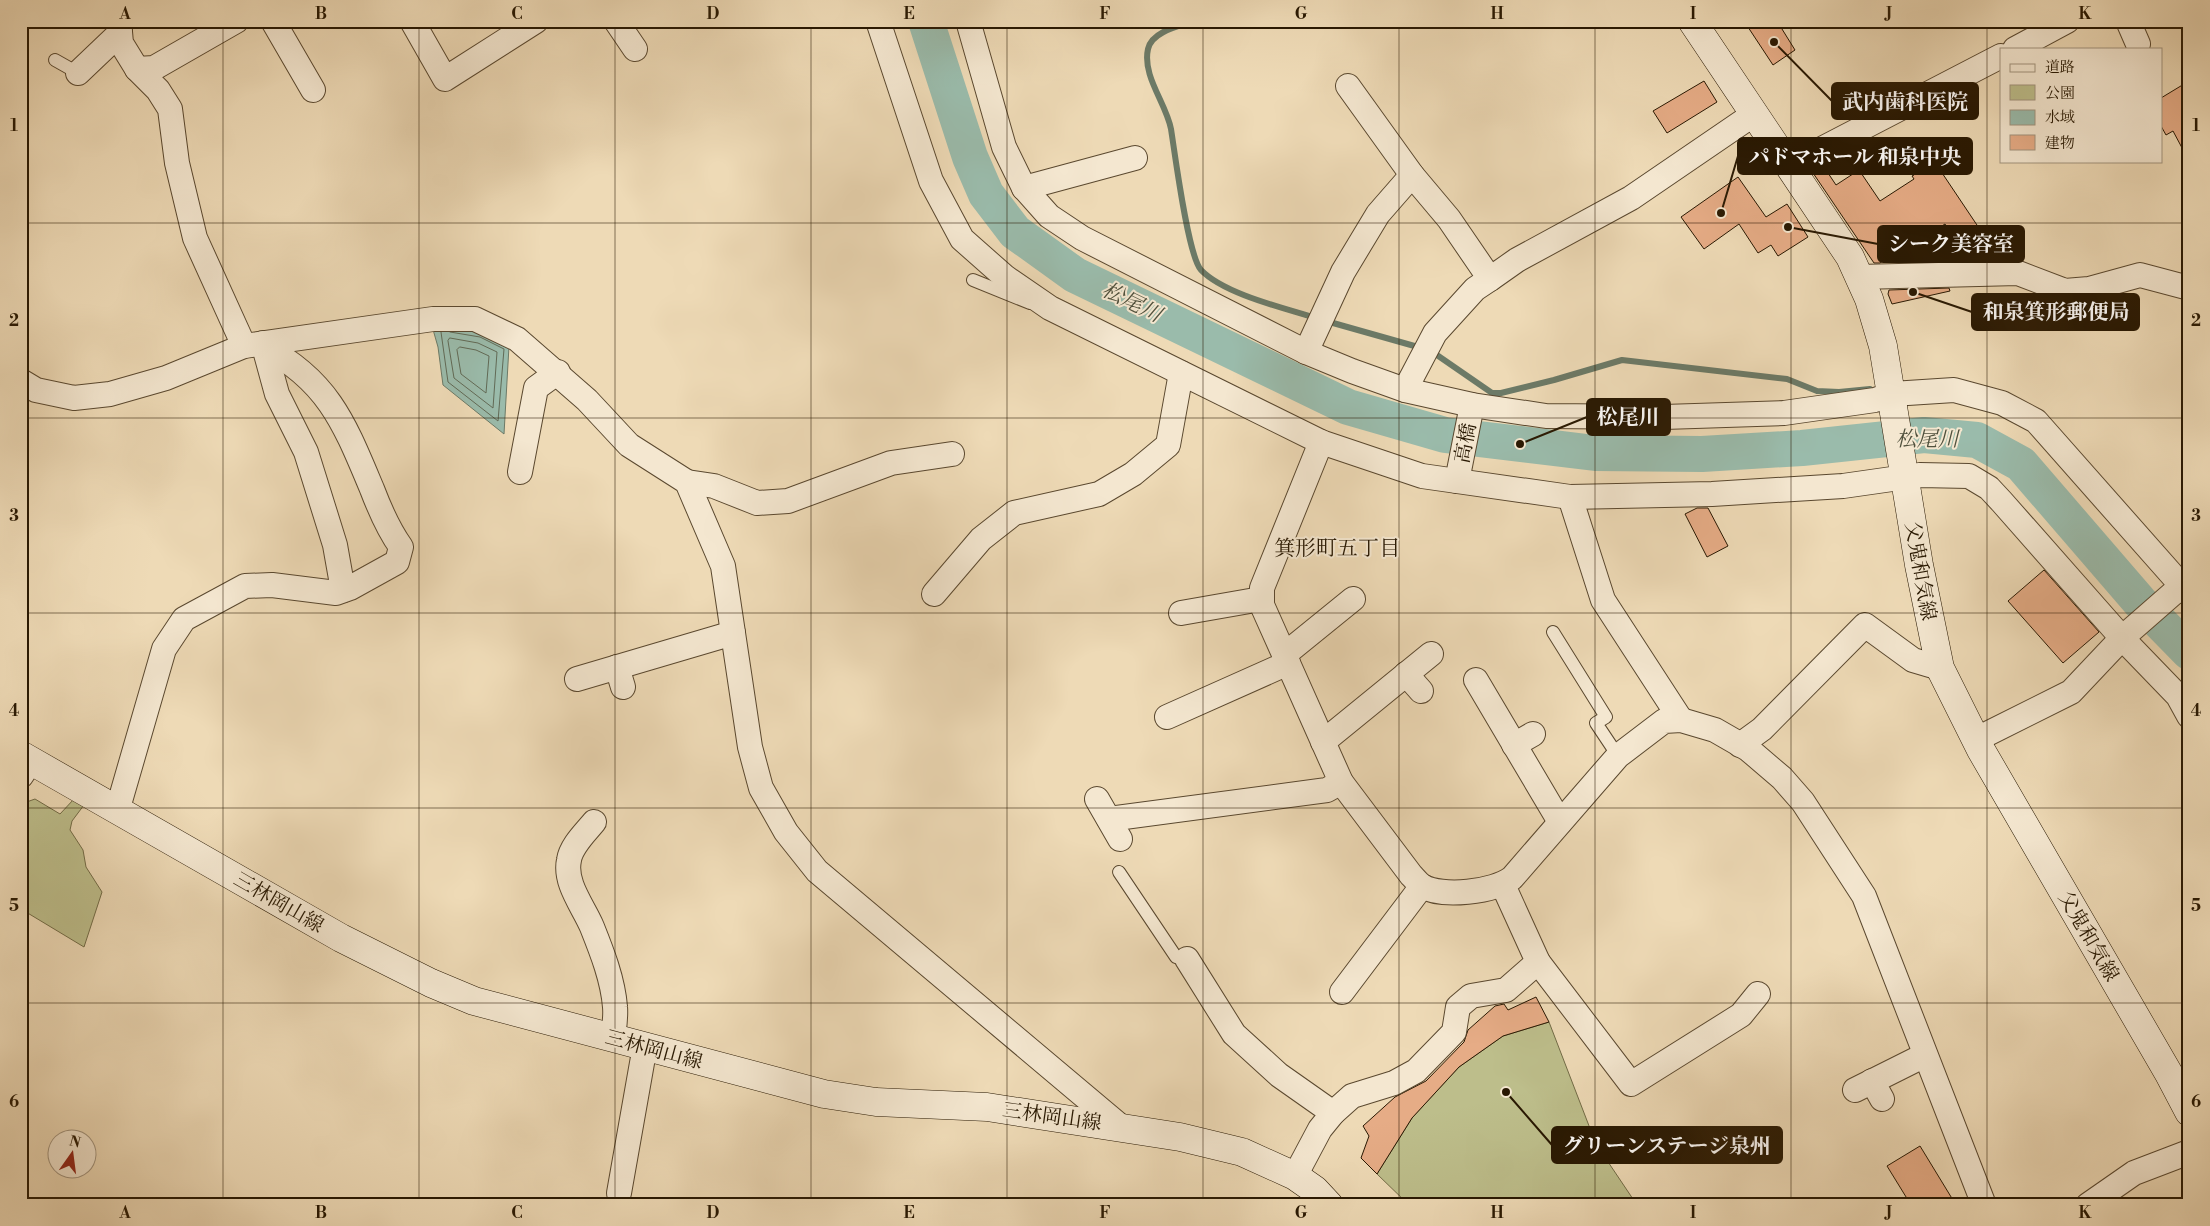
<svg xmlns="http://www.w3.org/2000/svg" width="2210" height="1226" font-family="'Libre Bodoni','Noto Serif JP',serif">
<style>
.green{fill:#bdbe8b;stroke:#726b46}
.water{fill:#9abbab;stroke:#6c7a67}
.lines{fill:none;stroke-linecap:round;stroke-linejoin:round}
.shore{stroke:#616a56;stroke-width:1}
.stream{stroke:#6c7a67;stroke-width:6}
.river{stroke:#9abbab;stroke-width:36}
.building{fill:#e6ac86;stroke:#281802}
.lane-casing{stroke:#5a482f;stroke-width:14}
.street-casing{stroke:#5a482f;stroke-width:26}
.secondary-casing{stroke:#281802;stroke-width:29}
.lane{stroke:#f4e7d0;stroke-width:12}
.street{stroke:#f4e7d0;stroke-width:24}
.secondary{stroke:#f4e7d0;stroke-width:28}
.grid{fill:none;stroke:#281802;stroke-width:1;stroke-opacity:0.55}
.labels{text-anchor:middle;stroke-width:4;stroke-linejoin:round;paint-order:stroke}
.street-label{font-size:20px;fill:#281802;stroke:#f4e7d0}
.water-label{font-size:21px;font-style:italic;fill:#50513d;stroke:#f4e7d0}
.neighbourhood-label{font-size:21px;fill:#281802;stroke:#f4e7d0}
.leader{fill:none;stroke:#281802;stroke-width:2}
.callout-dot{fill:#281802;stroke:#f4e7d0;stroke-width:2}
.callout{fill:#281802;stroke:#281802;stroke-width:2}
.callout-label{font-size:21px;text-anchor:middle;font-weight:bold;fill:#fff}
.neatline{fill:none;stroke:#281802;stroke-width:2}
.grid-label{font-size:16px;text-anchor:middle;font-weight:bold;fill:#281802}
</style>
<rect width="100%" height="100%" fill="#eedab6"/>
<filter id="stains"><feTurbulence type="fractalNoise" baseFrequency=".004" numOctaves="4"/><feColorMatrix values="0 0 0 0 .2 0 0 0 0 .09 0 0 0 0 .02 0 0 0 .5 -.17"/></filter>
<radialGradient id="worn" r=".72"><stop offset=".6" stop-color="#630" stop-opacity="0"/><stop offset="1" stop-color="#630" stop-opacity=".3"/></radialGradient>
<g class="green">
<polygon points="35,799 60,814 74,799 84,805 72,821 70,830 83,850 86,867 102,892 84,947 21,909 21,804"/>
<polygon points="1549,1022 1596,1144 1637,1205 1409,1205 1377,1174 1412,1118 1459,1067 1503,1036"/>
</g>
<polygon class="water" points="432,326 481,332 509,346 504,434 443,385 438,347"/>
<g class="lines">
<g class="shore">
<polyline points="441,332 448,382 498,421 504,349 480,337 450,332"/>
<polygon points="450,338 478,343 497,352 493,408 454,378 448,341"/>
<polygon points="460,347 476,350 489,356 486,393 461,374 457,350"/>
</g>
<g class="stream">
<path d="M1195 21C1180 26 1152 31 1148 49 1142 76 1166 103 1171 129 1175 154 1188 256 1201 270 1224 294 1284 308 1316 318"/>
<polyline points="1326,321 1418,347"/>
<polyline points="1434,353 1492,393 1501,393 1554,380 1622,360 1787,379 1817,391 1839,392 1870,389"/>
</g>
<polyline class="river" points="926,21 970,157 986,194 1015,232 1075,275 1348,407 1445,435 1595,453 1702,454 1802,448 1924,435 1977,440 2021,464 2140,602 2189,652"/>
</g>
<g class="building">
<polygon points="1744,21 1777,21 1795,50 1773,65"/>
<polygon points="1704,81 1717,102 1667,133 1653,111"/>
<polygon points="2189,81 2189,161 2173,131 2166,135 2161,126 2161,98"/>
<polygon points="1926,149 1983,234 1961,249 1945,224 1914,244 1923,259 1919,262 1898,262 1904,247 1880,263 1874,263 1811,170 1822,164 1836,185 1859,170 1880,201 1914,179 1912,176 1914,175 1906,163"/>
<polygon points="1738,177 1766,217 1787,204 1808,237 1778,256 1771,245 1758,253 1739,224 1704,249 1681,217"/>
<polygon points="1949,288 1950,291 1892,304 1888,294 1889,290"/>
<polygon points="1697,508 1708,508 1728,546 1707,557 1685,514"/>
<polygon points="2044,570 2099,632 2063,663 2008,601"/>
<polygon points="1536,997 1549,1022 1503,1036 1459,1067 1412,1118 1377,1174 1361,1158 1369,1136 1363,1126 1395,1097 1426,1081 1464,1042 1468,1030 1495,1006 1504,1004 1508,1010"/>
<polygon points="1920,1146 1956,1205 1911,1205 1887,1166"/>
</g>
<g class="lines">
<defs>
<g id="lane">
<polyline points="55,60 78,73"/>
<polyline points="973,280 1030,303"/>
<polyline points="1553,632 1606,717 1596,723 1618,756"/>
<polyline points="1119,872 1176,957 1187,959"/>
</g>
<g id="street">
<polyline points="119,21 121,43 137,69 158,90 170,109 177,163 195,238 244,346"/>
<polyline points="273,21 313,90"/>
<polyline points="412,21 445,79 536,21"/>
<polyline points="616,21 635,49"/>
<polyline points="878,21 931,181 962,239 1005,277 1050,308 1321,442 1422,476 1570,497 1712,494 1843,486 1920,475 1969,476 1989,488 2002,502 2122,638 2178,696 2189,716"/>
<polyline points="968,21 1004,147 1024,188 1049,216 1082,238 1306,352 1352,371 1405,390 1472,405 1546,416 1664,417 1784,413 1875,400 1892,394 1954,390 2002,403 2036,421 2189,594"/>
<polyline points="2128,21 2138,44"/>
<polyline points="2015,49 2067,21"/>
<polyline points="137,69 154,68 236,21"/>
<polyline points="78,73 120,33"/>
<polyline points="1348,86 1412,175 1449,219 1490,279 1517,260 1631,198 1754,114"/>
<polyline points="1789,166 2001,56"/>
<polyline points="1024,188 1135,158"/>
<polyline points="1859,277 2018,273 2065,291 2089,289 2140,275 2189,288"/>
<polyline points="263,343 277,394 306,452 335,545 343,590"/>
<polyline points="1306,352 1343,272 1378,214 1412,175"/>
<polyline points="21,381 36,390 74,398 110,394 166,378 244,346 433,319 475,319 517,339 587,400 629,445 687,482 723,566 750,747 761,788 786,832 817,871 1120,1126"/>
<polyline points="1405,390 1435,333 1475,289 1490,279"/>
<path d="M1321 442 1262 588V605L1341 782 1411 875C1414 878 1418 883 1422 886 1442 898 1494 892 1512 878L1618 756 1664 721 1681 720 1715 730 1748 749 1782 778 1803 802 1864 896 1984 1205"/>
<polyline points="520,472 536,388 558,372"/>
<polyline points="1457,481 1472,405"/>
<polyline points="687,482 714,486 757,503 788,501 891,463 952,454"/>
<polyline points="1570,497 1603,600 1681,720"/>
<polyline points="934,594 981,539 1014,513 1099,494 1133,474 1168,445 1181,373"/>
<polyline points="1181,613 1261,599"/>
<polyline points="1284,655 1353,599"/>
<polyline points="617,667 623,687"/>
<polyline points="1406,674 1421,691"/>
<polyline points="577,679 733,633"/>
<polyline points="1476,680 1560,822"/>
<polyline points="1167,717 1288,663"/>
<polyline points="1975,740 2071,692 2122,638 2178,589 2189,583"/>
<polyline points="1323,742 1431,654"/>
<polyline points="1514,745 1533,734"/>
<polyline points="1740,745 1762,729 1865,625 1913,660 1940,668"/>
<polyline points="21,776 31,761"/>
<polyline points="1097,799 1120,839"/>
<path d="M118 808 164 649 184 619 245 586 272 585 336 593 350 588 397 562 401 547C388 529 380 510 372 489 345 425 329 381 264 347"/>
<polyline points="1109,819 1327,790 1341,782"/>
<path d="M594 822C585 833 571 846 569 860 564 883 583 906 592 927 602 952 613 980 615 1007 616 1017 614 1028 613 1038"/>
<polyline points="1187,959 1234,1034 1279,1075 1333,1113"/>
<polyline points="1538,962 1631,1084 1741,1015 1758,994"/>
<polyline points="1342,992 1422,886"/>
<polyline points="1872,1081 1882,1099"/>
<polyline points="1855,1090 1925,1055"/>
<polyline points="1295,1176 1320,1129 1333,1113 1352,1096 1394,1083 1416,1071 1454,1032 1458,1007 1471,996 1506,990 1538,962 1503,885"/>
<polyline points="619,1193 645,1046"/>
<polyline points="2088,1205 2134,1173 2189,1152"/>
</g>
<g id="secondary">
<polyline points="1692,21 1850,257 1869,299 1883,346 1919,565 1940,668 1981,750 2169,1074 2189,1112"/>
<polyline points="21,755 341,938 431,983 474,1001 824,1094 876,1102 987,1107 1180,1137 1242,1152 1295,1176 1315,1190 1329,1205"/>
</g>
</defs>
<use href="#lane" class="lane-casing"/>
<use href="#street" class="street-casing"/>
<use href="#secondary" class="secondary-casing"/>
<use href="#lane" class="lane"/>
<use href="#street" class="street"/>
<use href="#secondary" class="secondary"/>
</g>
<path class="grid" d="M223 21V1205M419 21V1205M615 21V1205M811 21V1205M1007 21V1205M1203 21V1205M1399 21V1205M1595 21V1205M1791 21V1205M1987 21V1205M21 223H2189M21 418H2189M21 613H2189M21 808H2189M21 1003H2189"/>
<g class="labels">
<g class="street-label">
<text transform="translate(1465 443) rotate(-79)" y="7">高橋</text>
<text transform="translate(1921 571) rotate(80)" y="7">父鬼和気線</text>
<text transform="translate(279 902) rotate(30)" y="7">三林岡山線</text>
<text transform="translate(2089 936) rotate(60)" y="7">父鬼和気線</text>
<text transform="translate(654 1049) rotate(15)" y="7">三林岡山線</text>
<text transform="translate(1052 1116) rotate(8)" y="7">三林岡山線</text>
</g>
<g class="water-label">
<text transform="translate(1132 302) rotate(26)" y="7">松尾川</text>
<text x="1927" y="446">松尾川</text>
</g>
<g class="neighbourhood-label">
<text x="1337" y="555">箕形町五丁目</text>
</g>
</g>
<path class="leader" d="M1774 42L1832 101M1721 213L1738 156M1788 227L1878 244M1913 292L1972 312M1520 444L1587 417M1506 1092L1552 1145"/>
<g class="callout-dot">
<circle cx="1774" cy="42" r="5"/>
<circle cx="1721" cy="213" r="5"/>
<circle cx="1788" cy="227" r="5"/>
<circle cx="1913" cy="292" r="5"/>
<circle cx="1520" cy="444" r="5"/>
<circle cx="1506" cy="1092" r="5"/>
</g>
<g class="callout">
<rect x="1832" y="83" width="146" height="36" rx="5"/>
<rect x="1738" y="138" width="234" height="36" rx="5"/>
<rect x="1878" y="226" width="146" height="36" rx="5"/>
<rect x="1972" y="294" width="167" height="36" rx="5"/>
<rect x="1587" y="399" width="83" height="36" rx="5"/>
<rect x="1552" y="1127" width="230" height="36" rx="5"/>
</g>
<g class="callout-label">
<text x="1905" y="109">武内歯科医院</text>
<text x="1855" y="164">パドマホール 和泉中央</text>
<text x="1951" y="251">シーク美容室</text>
<text x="2056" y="319">和泉箕形郵便局</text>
<text x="1628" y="424">松尾川</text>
<text x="1667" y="1153">グリーンステージ泉州</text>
</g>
<rect width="2210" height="1226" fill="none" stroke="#eedab6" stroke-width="55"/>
<rect x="2000" y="48" width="162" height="115" fill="#f4e7d0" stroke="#a2947e"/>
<rect x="2010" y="64" width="25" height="8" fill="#f4e7d0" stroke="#a2947e"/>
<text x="2045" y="72" font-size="15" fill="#281802">道路</text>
<rect x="2010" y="85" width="25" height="15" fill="#bdbe8b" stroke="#a2947e"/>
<text x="2045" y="98" font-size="15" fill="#281802">公園</text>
<rect x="2010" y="110" width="25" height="15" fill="#9abbab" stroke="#a2947e"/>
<text x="2045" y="122" font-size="15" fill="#281802">水域</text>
<rect x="2010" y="135" width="25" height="15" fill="#e6ac86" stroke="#a2947e"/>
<text x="2045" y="148" font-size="15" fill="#281802">建物</text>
<g transform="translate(72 1154) rotate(14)"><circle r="24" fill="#f4e7d0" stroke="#a2947e"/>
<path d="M0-4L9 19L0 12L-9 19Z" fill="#8f2418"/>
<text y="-8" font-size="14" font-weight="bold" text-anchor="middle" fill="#281802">N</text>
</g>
<rect x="28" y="28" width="2154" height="1170" class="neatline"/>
<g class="grid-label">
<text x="125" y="19">A</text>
<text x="321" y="19">B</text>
<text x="517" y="19">C</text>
<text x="713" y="19">D</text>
<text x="909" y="19">E</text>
<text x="1105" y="19">F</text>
<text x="1301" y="19">G</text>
<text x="1497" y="19">H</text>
<text x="1693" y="19">I</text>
<text x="1889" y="19">J</text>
<text x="2085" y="19">K</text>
<text x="14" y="131">1</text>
<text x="2196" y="131">1</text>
<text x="14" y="326">2</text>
<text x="2196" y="326">2</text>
<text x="14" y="521">3</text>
<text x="2196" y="521">3</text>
<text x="14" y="716">4</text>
<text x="2196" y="716">4</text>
<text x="14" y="911">5</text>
<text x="2196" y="911">5</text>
<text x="14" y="1107">6</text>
<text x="2196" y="1107">6</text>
<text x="125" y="1218">A</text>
<text x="321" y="1218">B</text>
<text x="517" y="1218">C</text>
<text x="713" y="1218">D</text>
<text x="909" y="1218">E</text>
<text x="1105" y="1218">F</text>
<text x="1301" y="1218">G</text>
<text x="1497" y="1218">H</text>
<text x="1693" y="1218">I</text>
<text x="1889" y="1218">J</text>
<text x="2085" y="1218">K</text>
</g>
<rect width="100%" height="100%" filter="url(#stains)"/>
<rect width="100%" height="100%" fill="url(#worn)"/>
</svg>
